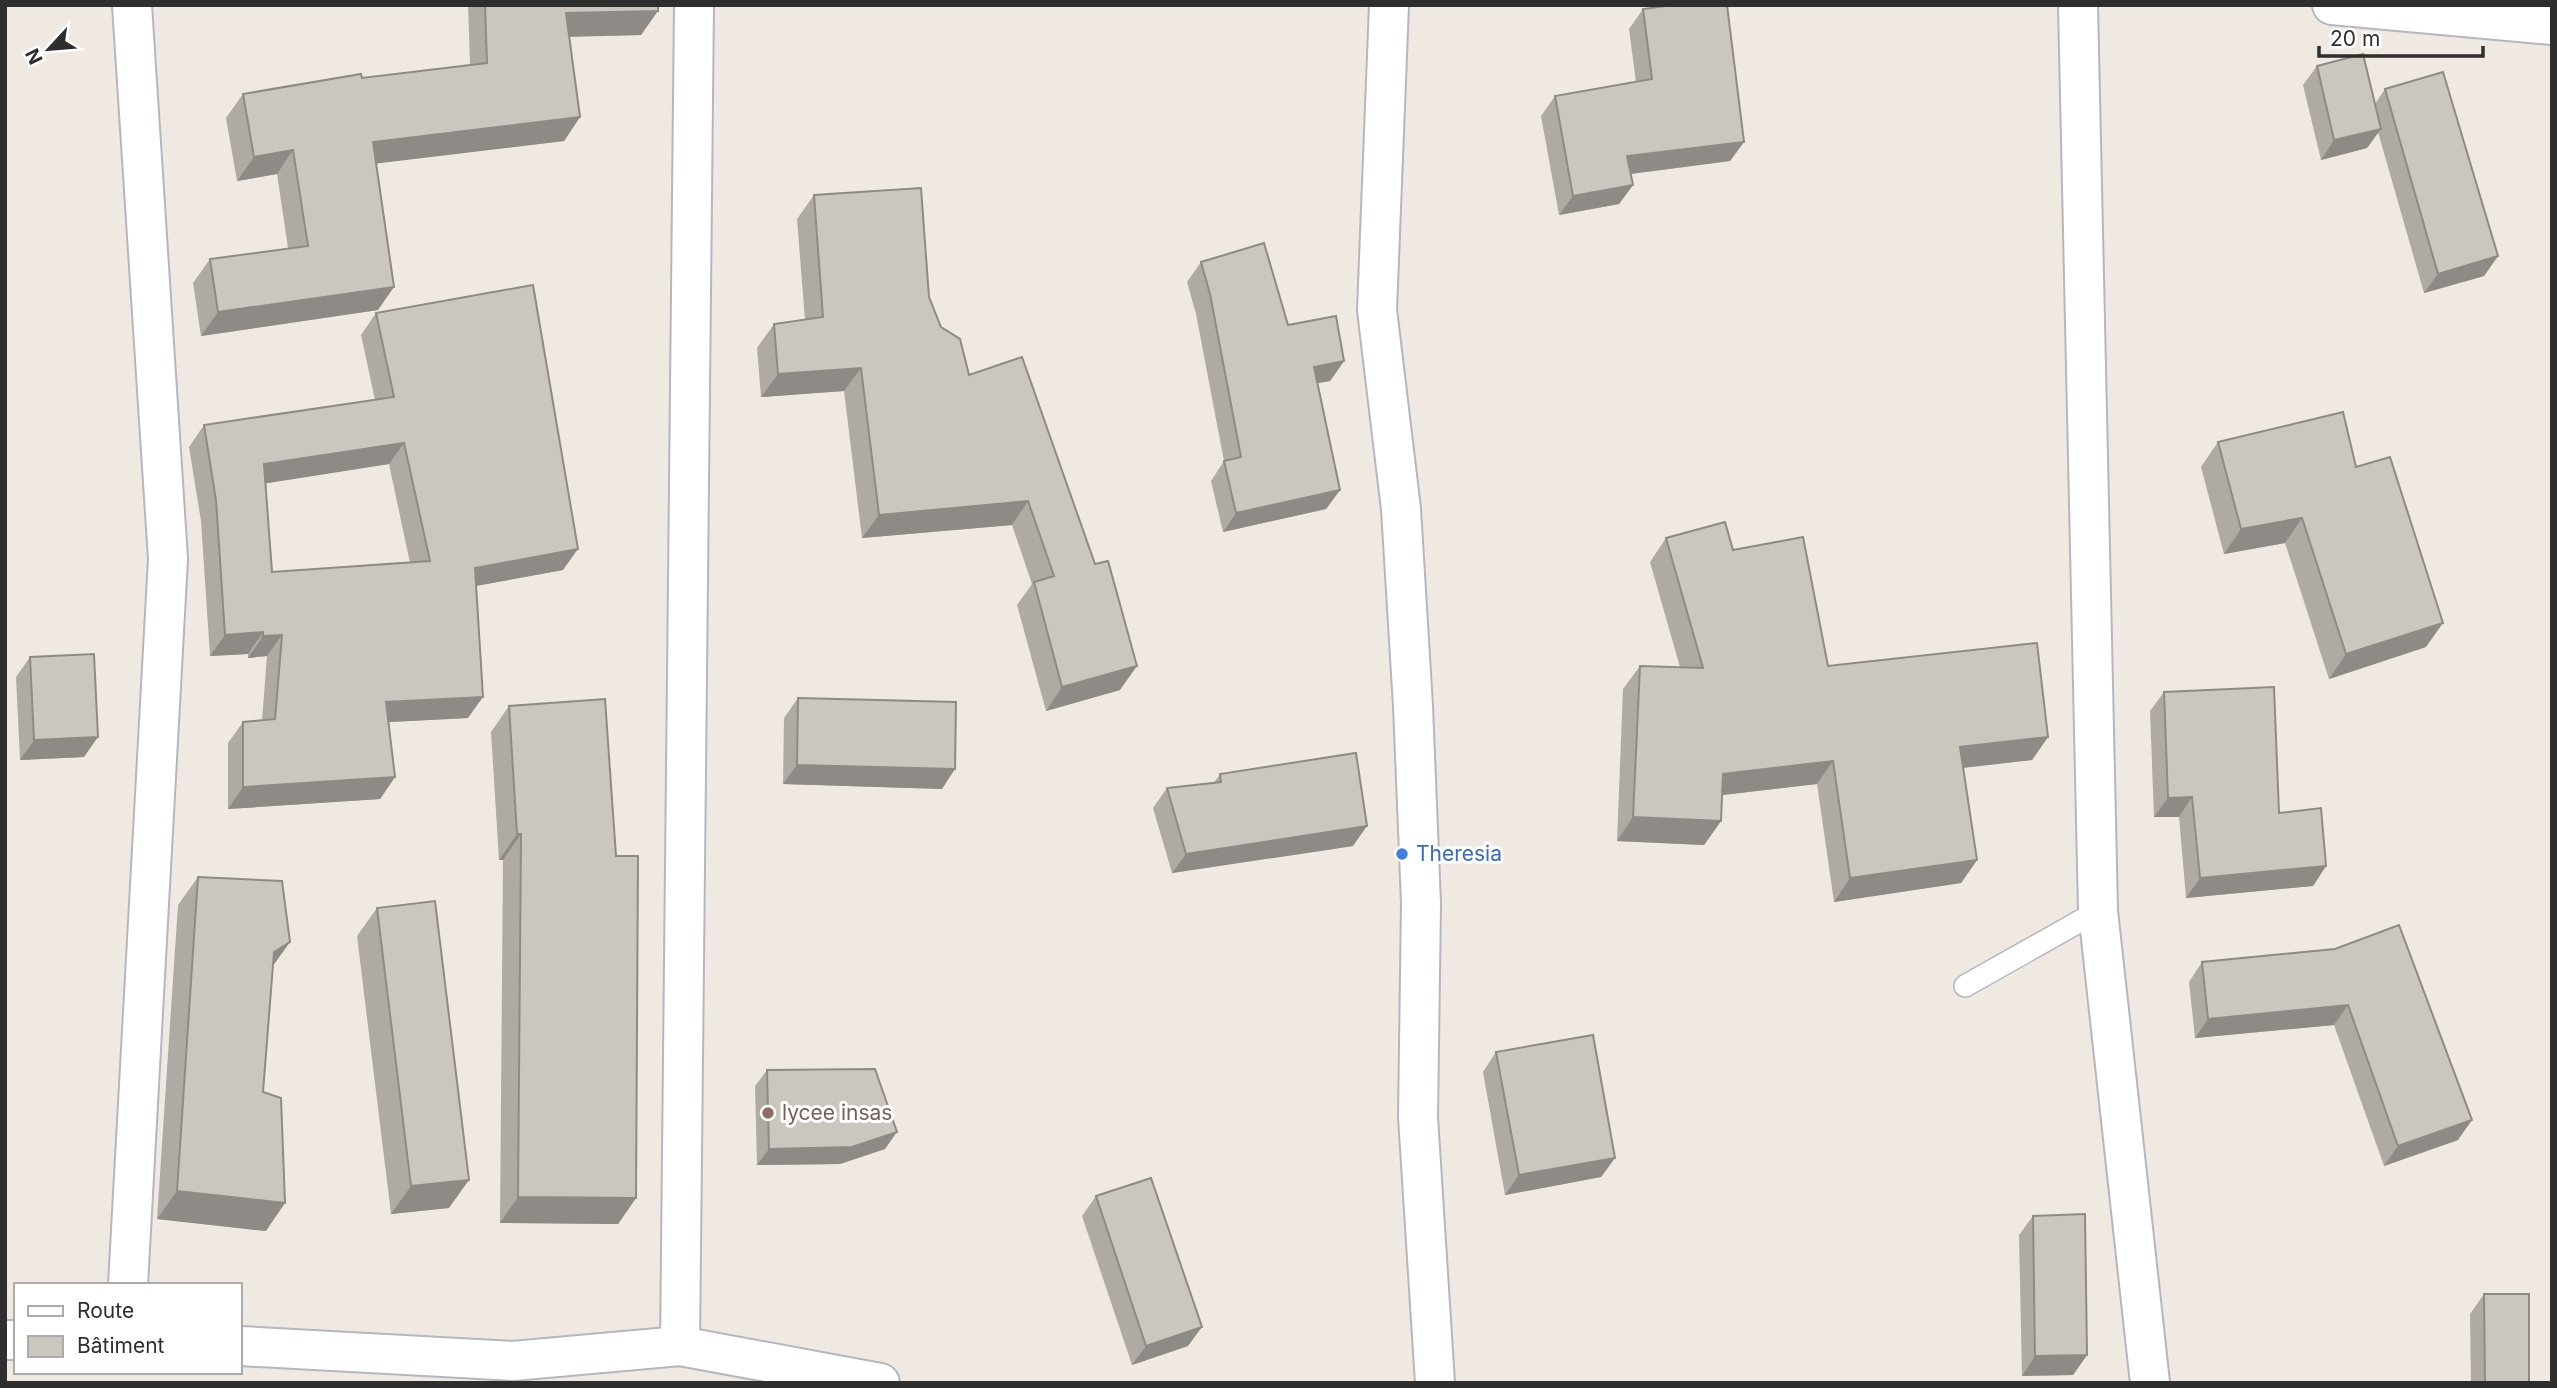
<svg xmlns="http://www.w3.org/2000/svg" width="2557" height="1388" font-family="Inter,sans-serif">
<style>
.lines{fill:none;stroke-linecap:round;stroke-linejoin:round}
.lane-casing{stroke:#b4b7c1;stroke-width:24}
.street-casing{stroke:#b4b7c1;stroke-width:42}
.lane{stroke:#fff;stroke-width:21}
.street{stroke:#fff;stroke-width:38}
.wall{fill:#afaba4;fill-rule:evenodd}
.shaded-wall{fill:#8e8b86}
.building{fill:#cbc7bf;stroke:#8e8b86;stroke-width:2;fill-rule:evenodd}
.shop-dot{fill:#3f7fe0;stroke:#fff;stroke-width:2.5}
.education-dot{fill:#8d6e63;stroke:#fff;stroke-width:2.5}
.labels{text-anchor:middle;stroke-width:6;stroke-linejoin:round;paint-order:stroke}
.shop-label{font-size:21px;fill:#366cbe;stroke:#fff;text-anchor:start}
.education-label{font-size:21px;fill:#785e54;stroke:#fff;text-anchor:start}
</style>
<rect width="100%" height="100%" fill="#efe9e1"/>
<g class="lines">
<defs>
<polyline id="lane" points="1965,986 2098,911"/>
<g id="street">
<polyline points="1389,5 1377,310 1401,509 1413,706 1421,903 1418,1117 1435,1383"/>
<polyline points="2078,5 2098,911 2150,1383"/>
<polyline points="2332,5 2552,25"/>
<polyline points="128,1285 168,559 132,5"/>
<polyline points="5,1340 16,1340"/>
<polyline points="240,1346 513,1361 680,1346 880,1383"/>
<polyline points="680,1346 694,5"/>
</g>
</defs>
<use href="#lane" class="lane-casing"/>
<use href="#street" class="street-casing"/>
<use href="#lane" class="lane"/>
<use href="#street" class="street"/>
</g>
<g class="wall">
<polygon points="468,5 658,5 641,35 569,37 580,117 564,141 376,163 378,310 201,336 193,283 210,259 288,248 277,174 237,181 226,118 243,94 362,78 470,65"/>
<polygon points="1643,9 1744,142 1730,161 1631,174 1633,185 1619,204 1559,215 1541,116 1555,96 1636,82 1629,29"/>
<polygon points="2317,66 2375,104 2385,89 2498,256 2484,276 2424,293 2378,132 2367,148 2321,160 2303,85"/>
<polygon points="814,195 929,297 941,327 969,375 1120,690 1046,711 1017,605 1032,584 1012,525 862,538 844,391 761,397 757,348 774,324 805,320 797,219"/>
<polygon points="1201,262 1288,325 1344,361 1330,381 1318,383 1340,490 1326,509 1223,532 1211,481 1224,461 1196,314 1187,282"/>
<path d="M376 313 563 570 476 586 468 718 389 722 395 777 380 799 228 809V743L243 722 262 720 267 656 248 658V654L210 656 201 521 189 447 204 425 375 400 361 335ZM389 464 410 563 272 572 266 483Z"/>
<polygon points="2218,442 2356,467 2426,647 2329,679 2285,543 2224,554 2201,467"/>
<polygon points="1666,538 1733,550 1828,666 2048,737 2032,760 1963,768 1977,860 1961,883 1834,902 1817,784 1722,795 1721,821 1704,845 1617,841 1623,689 1640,666 1680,667 1650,562"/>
<polygon points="30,657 84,757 20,760 16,677"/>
<polygon points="2164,692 2279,813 2326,866 2313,886 2186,898 2179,817 2154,817 2150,711"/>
<polygon points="798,698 942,789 783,784 784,718"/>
<polygon points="509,706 636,1198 618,1224 500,1223 503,860 499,860 491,732"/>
<polygon points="1220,774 1353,846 1172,873 1153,808 1167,788 1214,783"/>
<polygon points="198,877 273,965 263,1092 266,1231 157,1219 178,905"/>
<polygon points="377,908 449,1208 391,1214 357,936"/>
<polygon points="2335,949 2458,1140 2384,1166 2334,1025 2195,1038 2189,982 2202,962"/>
<polygon points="1496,1052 1615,1158 1601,1177 1505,1195 1483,1072"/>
<polygon points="767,1070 885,1149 840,1164 757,1165 755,1086"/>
<polygon points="1096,1196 1188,1346 1132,1365 1082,1216"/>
<polygon points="2033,1216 2087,1355 2073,1375 2022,1376 2019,1235"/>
<polygon points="2484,1294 2529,1383 2471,1383 2470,1314"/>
</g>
<g class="shaded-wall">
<polygon points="658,11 641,35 550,37 566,13"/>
<polygon points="580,117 564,141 356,166 373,142"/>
<polygon points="2381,129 2367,148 2321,160 2334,140"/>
<polygon points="1744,142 1730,161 1614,176 1627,156"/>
<polygon points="293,150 277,174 237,181 254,157"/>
<polygon points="1633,185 1619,204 1559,215 1573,196"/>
<polygon points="2498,256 2484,276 2424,293 2438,274"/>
<polygon points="394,287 378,310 201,336 218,312"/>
<polygon points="1344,361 1330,381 1300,386 1314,367"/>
<polygon points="861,368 844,391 761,397 778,374"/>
<polygon points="404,443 389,464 249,486 264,464"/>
<polygon points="1340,490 1326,509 1223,532 1236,513"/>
<polygon points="1028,501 1012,525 862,538 879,515"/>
<polygon points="2302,518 2285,543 2224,554 2241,529"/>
<polygon points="578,549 563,570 459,589 475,568"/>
<polygon points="2443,623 2426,647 2329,679 2346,654"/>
<polygon points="263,632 248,654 210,656 225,635"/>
<polygon points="282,635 267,656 248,658 263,636"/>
<polygon points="1137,666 1120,690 1046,711 1062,687"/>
<polygon points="483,697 468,718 371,723 386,702"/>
<polygon points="98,737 84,757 20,760 34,740"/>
<polygon points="2048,737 2032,760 1943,770 1960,747"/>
<polygon points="1833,761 1817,784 1706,797 1723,774"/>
<polygon points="797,765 955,769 942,789 783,784"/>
<polygon points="395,777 380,799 228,809 243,787"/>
<polygon points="2192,797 2179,817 2154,817 2168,798"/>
<polygon points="1633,817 1721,821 1704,845 1617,841"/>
<polygon points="1367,826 1353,846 1172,873 1186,854"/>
<polygon points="517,834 521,834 503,860 499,860"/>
<polygon points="1977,860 1961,883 1834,902 1850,878"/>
<polygon points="2326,866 2313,886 2186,898 2200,878"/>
<polygon points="290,942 270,970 274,952"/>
<polygon points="2348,1005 2334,1025 2195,1038 2208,1019"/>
<polygon points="2472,1120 2458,1140 2384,1166 2398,1146"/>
<polygon points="897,1132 885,1149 840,1164 757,1165 769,1149"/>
<polygon points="1615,1158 1601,1177 1505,1195 1519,1175"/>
<polygon points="469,1180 449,1208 391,1214 411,1186"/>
<polygon points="177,1191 285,1203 266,1231 157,1219"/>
<polygon points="518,1197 636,1198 618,1224 500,1223"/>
<polygon points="1202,1327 1188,1346 1132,1365 1146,1346"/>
<polygon points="2087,1355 2073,1375 2022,1376 2035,1356"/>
</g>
<g class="building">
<polygon points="485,5 658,5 658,11 566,13 580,117 373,142 394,287 218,312 210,259 308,246 293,150 254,157 243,94 361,74 362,78 487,63"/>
<polygon points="1673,5 1727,5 1744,142 1627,156 1633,185 1573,196 1555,96 1652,79 1643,9"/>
<polygon points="2363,54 2381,129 2334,140 2317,66"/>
<polygon points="2443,72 2498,256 2438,274 2385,89"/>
<polygon points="921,188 929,297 941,327 960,339 969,375 1022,357 1095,564 1108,561 1137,666 1062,687 1034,582 1054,576 1028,501 879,515 861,368 778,374 774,324 823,317 814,195"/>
<polygon points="1264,243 1288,325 1336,316 1344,361 1314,367 1340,490 1236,513 1224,461 1241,457 1210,294 1201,262"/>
<path d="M533 285 578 549 475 568 483 697 386 702 395 777 243 787V722L275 719 282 635 263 636V632L225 635 216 500 204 425 394 397 376 313ZM404 443 430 561 272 572 264 464Z"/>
<polygon points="2343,412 2356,467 2390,457 2443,623 2346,654 2302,518 2241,529 2218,442"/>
<polygon points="1725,522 1733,550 1803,537 1828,666 2037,643 2048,737 1960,747 1977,860 1850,878 1833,761 1723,774 1721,821 1633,817 1640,666 1703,668 1666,538"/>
<polygon points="94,654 98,737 34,740 30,657"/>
<polygon points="2274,687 2279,813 2321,808 2326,866 2200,878 2192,797 2168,798 2164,692"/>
<polygon points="798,698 956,702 955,769 797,765"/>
<polygon points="605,699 616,856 638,856 636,1198 518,1197 521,834 517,834 509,706"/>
<polygon points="1356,753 1367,826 1186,854 1167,788 1221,782 1220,774"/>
<polygon points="198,877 282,881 290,942 274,952 263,1092 281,1098 285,1203 177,1191"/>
<polygon points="435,901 469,1180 411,1186 377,908"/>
<polygon points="2399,925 2472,1120 2398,1146 2348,1005 2208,1019 2202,962 2335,949"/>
<polygon points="1593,1035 1615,1158 1519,1175 1496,1052"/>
<polygon points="875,1069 897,1132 852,1147 769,1149 767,1070"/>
<polygon points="1151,1178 1202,1327 1146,1346 1096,1196"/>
<polygon points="2085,1214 2087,1355 2035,1356 2033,1216"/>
<polygon points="2484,1294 2529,1294 2529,1383 2485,1383"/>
</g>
<circle class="shop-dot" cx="1402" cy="854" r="7"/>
<circle class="education-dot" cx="768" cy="1113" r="7"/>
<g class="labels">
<g class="shop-label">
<text x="1416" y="861">Theresia</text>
</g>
<g class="education-label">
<text x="782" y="1120">lycee insas</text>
</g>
</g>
<rect width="2557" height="1388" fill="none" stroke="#2e2e2e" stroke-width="14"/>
<rect x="14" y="1283" width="228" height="91" fill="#ffffff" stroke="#ababab" stroke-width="2"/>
<rect x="28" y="1306" width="35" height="10" fill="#ffffff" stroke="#ababab" stroke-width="2"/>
<text x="77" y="1318" font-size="21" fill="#2e2e2e">Route</text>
<rect x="28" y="1336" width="35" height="21" fill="#cbc7bf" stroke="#ababab" stroke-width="2"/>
<text x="77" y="1353" font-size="21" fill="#2e2e2e">Bâtiment</text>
<g transform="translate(49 49) rotate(244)" stroke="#ffffff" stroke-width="5" paint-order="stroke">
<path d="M0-5L12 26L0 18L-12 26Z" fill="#2e2e2e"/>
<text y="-10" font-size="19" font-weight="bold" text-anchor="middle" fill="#2e2e2e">N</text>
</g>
<path d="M2319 46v10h164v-10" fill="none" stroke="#2e2e2e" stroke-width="3.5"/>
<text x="2330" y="46" font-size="21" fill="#2e2e2e" stroke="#ffffff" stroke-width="5" paint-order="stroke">20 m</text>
</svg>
